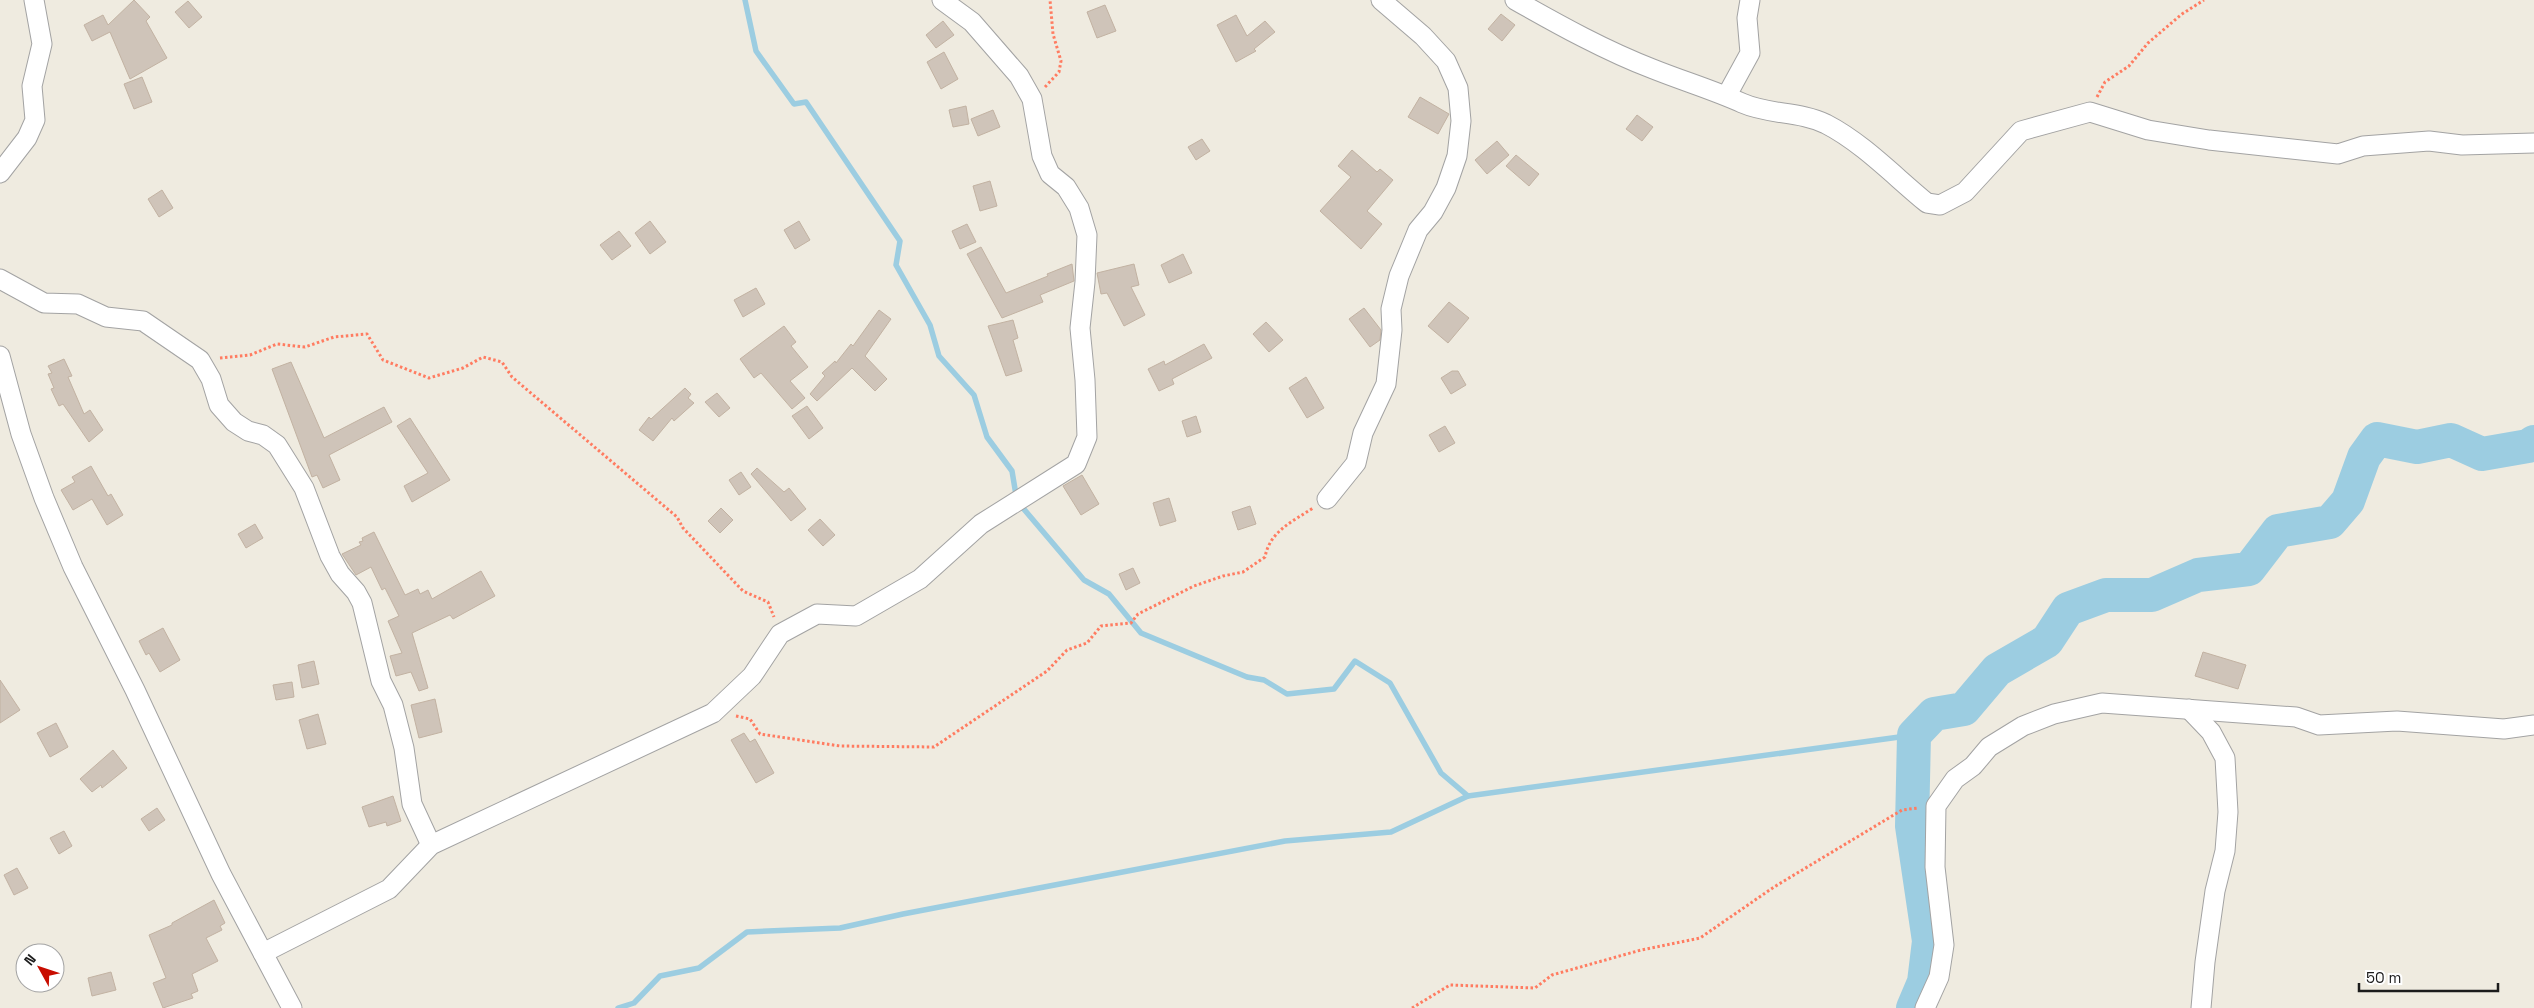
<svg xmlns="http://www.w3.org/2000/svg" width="2534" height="1008" font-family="'Space Grotesk',sans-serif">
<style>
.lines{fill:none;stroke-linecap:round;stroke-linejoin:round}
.stream{stroke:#9ccde1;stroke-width:5.5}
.river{stroke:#9ccde1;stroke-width:34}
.building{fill:#cfc4b9;stroke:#c2b2a2}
.minor-casing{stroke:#a3a3a3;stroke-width:21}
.path{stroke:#ff7c61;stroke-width:3;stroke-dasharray:2.5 2.5;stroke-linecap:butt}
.minor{stroke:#fff;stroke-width:19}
</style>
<rect width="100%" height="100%" fill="#efebe0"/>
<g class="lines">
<g class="stream">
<polyline points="745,0 756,51 794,104 806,102 900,241 896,265 930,325 939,356 974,395 987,437 1012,471 1017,501 1084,580 1109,594 1141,633 1247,677 1264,680 1287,694 1334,689 1355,661 1390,683 1441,773 1468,796"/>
<polyline points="618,1008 634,1003 660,976 699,968 747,932 840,928 903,914 1285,841 1391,832 1468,796 1914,735"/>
</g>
<polyline class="river" points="1913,1008 1924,982 1929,941 1912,826 1914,735 1934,714 1964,709 1997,670 2047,641 2068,609 2106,595 2152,595 2198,575 2249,569 2278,531 2330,522 2348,501 2364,457 2377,439 2417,447 2451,440 2482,454 2528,446 2534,442"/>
</g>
<g class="building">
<polygon points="134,0 150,17 146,21 167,58 130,79 110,32 92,41 84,25 103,15 108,25"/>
<polygon points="188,1 202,17 189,28 175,12"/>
<polygon points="1105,5 1116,31 1097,38 1087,12"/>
<polygon points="1501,14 1515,25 1502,41 1488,29"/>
<polygon points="1236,15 1247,36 1265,21 1275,32 1254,49 1256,51 1236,62 1217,25"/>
<polygon points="943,21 954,35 936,48 926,35"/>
<polygon points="944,52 958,79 941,89 927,62"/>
<polygon points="142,77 152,102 134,109 124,84"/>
<polygon points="1420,97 1449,114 1438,134 1408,117"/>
<polygon points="966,106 969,124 953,127 949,110"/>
<polygon points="993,110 1000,127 978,136 971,119"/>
<polygon points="1637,115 1653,127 1642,141 1626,129"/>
<polygon points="1202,139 1210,151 1196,160 1188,147"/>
<polygon points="1497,141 1509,155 1487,174 1475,160"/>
<polygon points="1352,150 1377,172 1380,169 1393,180 1367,211 1382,224 1361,249 1320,211 1351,177 1338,166"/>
<polygon points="1516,155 1539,174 1529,186 1506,166"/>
<polygon points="990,181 997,206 980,211 973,186"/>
<polygon points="162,190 173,208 159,217 148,199"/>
<polygon points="650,221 666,242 650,254 635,233"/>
<polygon points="799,221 810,240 795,249 784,230"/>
<polygon points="967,224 976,242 960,249 952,231"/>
<polygon points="619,231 631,246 612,260 600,245"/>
<polygon points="981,247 1006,293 1048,276 1047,274 1072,264 1074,281 1040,295 1043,302 1002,318 967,254"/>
<polygon points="1183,254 1192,273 1169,283 1161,265"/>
<polygon points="1134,264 1139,285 1131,287 1145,315 1124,326 1107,293 1101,294 1097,273"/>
<polygon points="756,288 765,304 743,317 734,300"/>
<polygon points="1449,302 1469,318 1448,343 1428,326"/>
<polygon points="1364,308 1381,330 1380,340 1370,347 1349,319"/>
<polygon points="879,310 891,319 865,356 887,379 875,391 852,368 817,401 810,394 825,376 822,373 835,361 836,363 851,344 853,346"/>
<polygon points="1013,320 1018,338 1013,340 1022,371 1006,376 988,326"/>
<polygon points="1266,322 1283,340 1269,352 1253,334"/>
<polygon points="784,326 796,342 791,346 808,367 790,381 805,398 792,409 761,373 754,378 740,359"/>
<polygon points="1204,344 1212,358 1172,379 1174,384 1159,391 1148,369 1164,361 1165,365"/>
<polygon points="64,359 72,376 68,377 84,414 90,410 103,430 89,442 63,404 59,406 51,389 54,388 48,374 52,373 48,366"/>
<polygon points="291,362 324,438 384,407 392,422 329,455 340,480 323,488 317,475 312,477 272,369"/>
<polygon points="1452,371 1458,371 1466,385 1451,394 1441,378"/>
<polygon points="1306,377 1324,408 1307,418 1289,388"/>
<polygon points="685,388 691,394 688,398 694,403 674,421 672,418 653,441 639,430 649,417 651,419"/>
<polygon points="717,393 730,408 719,417 705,402"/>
<polygon points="807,406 823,428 809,439 792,416"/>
<polygon points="1196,416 1201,432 1187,437 1182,421"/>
<polygon points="410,418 450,480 412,502 404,486 428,473 397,426"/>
<polygon points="1445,426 1455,443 1439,452 1429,435"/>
<polygon points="91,466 108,496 111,494 123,515 107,525 92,499 73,510 61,490 75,482 72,477"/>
<polygon points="757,468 784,492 789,488 806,509 791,521 751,474"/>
<polygon points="741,472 751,487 739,495 729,480"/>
<polygon points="1082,475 1099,504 1081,515 1063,486"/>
<polygon points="1169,498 1176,521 1160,526 1153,503"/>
<polygon points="1250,506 1256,524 1238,530 1232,512"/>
<polygon points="721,508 733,520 720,533 708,521"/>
<polygon points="820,519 835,535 823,546 808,530"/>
<polygon points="255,524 263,538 246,548 238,534"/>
<polygon points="374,532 405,595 418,589 420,594 428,590 432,599 481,571 495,596 453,619 450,615 412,633 428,688 419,691 411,672 396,676 390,656 402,653 388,621 399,616 385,588 382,590 371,567 356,575 342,554 361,545 359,542 363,541 362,538"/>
<polygon points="1133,568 1140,583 1126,590 1119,574"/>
<polygon points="163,628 180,660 160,672 149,653 146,655 139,641"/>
<polygon points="2203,652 2246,665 2238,689 2195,676"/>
<polygon points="314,661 319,684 302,688 298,665"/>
<polygon points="0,680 20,710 0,723"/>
<polygon points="292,682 294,697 276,700 273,685"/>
<polygon points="435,699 442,732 419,738 411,705"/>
<polygon points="318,714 326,744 307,749 299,720"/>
<polygon points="56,723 68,747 50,757 37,733"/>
<polygon points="744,733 750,742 755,739 774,773 756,783 731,740"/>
<polygon points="113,750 127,768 102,788 101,785 92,792 80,779"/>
<polygon points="393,796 401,821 387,826 386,822 369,827 362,807"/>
<polygon points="157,808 165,820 149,831 141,819"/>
<polygon points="64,831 72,846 59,854 50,838"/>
<polygon points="17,868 28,888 14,895 4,875"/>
<polygon points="214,900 225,923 220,926 222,930 206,938 218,961 192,974 198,991 191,994 193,998 163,1008 153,983 166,978 149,935 172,925 172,923"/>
<polygon points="111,972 116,990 92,996 88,978"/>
</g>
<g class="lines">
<defs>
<g id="minor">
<path d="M1515 0C1559 25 1606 51 1653 69 1683 81 1713 90 1742 103 1769 115 1799 111 1826 124 1863 143 1895 177 1927 203L1940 205 1965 192 2021 131 2090 112 2148 130 2209 140 2338 154 2363 146 2429 141 2462 145 2534 143"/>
<polyline points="1727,95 1750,53 1747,18 1750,0"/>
<polyline points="0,173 27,138 35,120 32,86 42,44 34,0"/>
<polyline points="0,279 44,303 78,304 106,317 143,321 200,360 211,379 219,405 234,422 248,431 263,435 277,445 304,488 330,556 340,574 356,592 362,603 381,681 393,705 404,748 412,804 431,845"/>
<polyline points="0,356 21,434 44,498 73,567 135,690 221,874 292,1008"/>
<polyline points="1327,499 1356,463 1363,433 1386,384 1392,330 1391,309 1399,276 1418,230 1433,212 1446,188 1457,156 1461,121 1458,88 1446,61 1423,36 1381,0"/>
<polyline points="2189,709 2211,732 2225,758 2228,812 2225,851 2215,891 2205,962 2201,1008"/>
<polyline points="263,953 389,889 431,845 713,713 752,676 780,634 817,614 856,616 920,579 981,524 1076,464 1087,437 1085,380 1080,328 1085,282 1087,235 1079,208 1066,187 1050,174 1042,156 1032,99 1019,76 972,22 942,0"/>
<polyline points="1925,1008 1939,977 1944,945 1935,867 1936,806 1955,779 1973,766 1989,747 2023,726 2054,714 2102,703 2296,717 2319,725 2397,721 2504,729 2534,725"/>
</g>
</defs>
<use href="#minor" class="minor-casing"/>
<g class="path">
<polyline points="1045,87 1059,72 1061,61 1053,34 1050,0"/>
<polyline points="2097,97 2105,82 2129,66 2148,43 2182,14 2204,0"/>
<polyline points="220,358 250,355 277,344 305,347 334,337 367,334 383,360 429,378 463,368 483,357 502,362 512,377 677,517 683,528 743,591 768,602 774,617"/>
<path d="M736 716 750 719 760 734 840 746 934 747 1047 671 1067 650 1087 643 1101 626 1131 623 1138 614 1194 586 1223 576 1243 572 1265 557C1270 531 1292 522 1313 508"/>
<polyline points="1412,1008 1450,985 1535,988 1552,975 1641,950 1700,938 1774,887 1902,810 1918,808"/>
</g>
<use href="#minor" class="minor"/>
</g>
<g transform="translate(40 968) rotate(310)"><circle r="24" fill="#ffffff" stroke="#a4a4a4"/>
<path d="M0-4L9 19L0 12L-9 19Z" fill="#c80d00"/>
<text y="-8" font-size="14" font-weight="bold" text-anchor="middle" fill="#1c1c1c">N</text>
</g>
<path d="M2359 983v8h139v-8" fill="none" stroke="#1c1c1c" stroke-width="2.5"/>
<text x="2366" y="983" font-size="15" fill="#1c1c1c" stroke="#ffffff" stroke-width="4" paint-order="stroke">50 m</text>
</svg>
